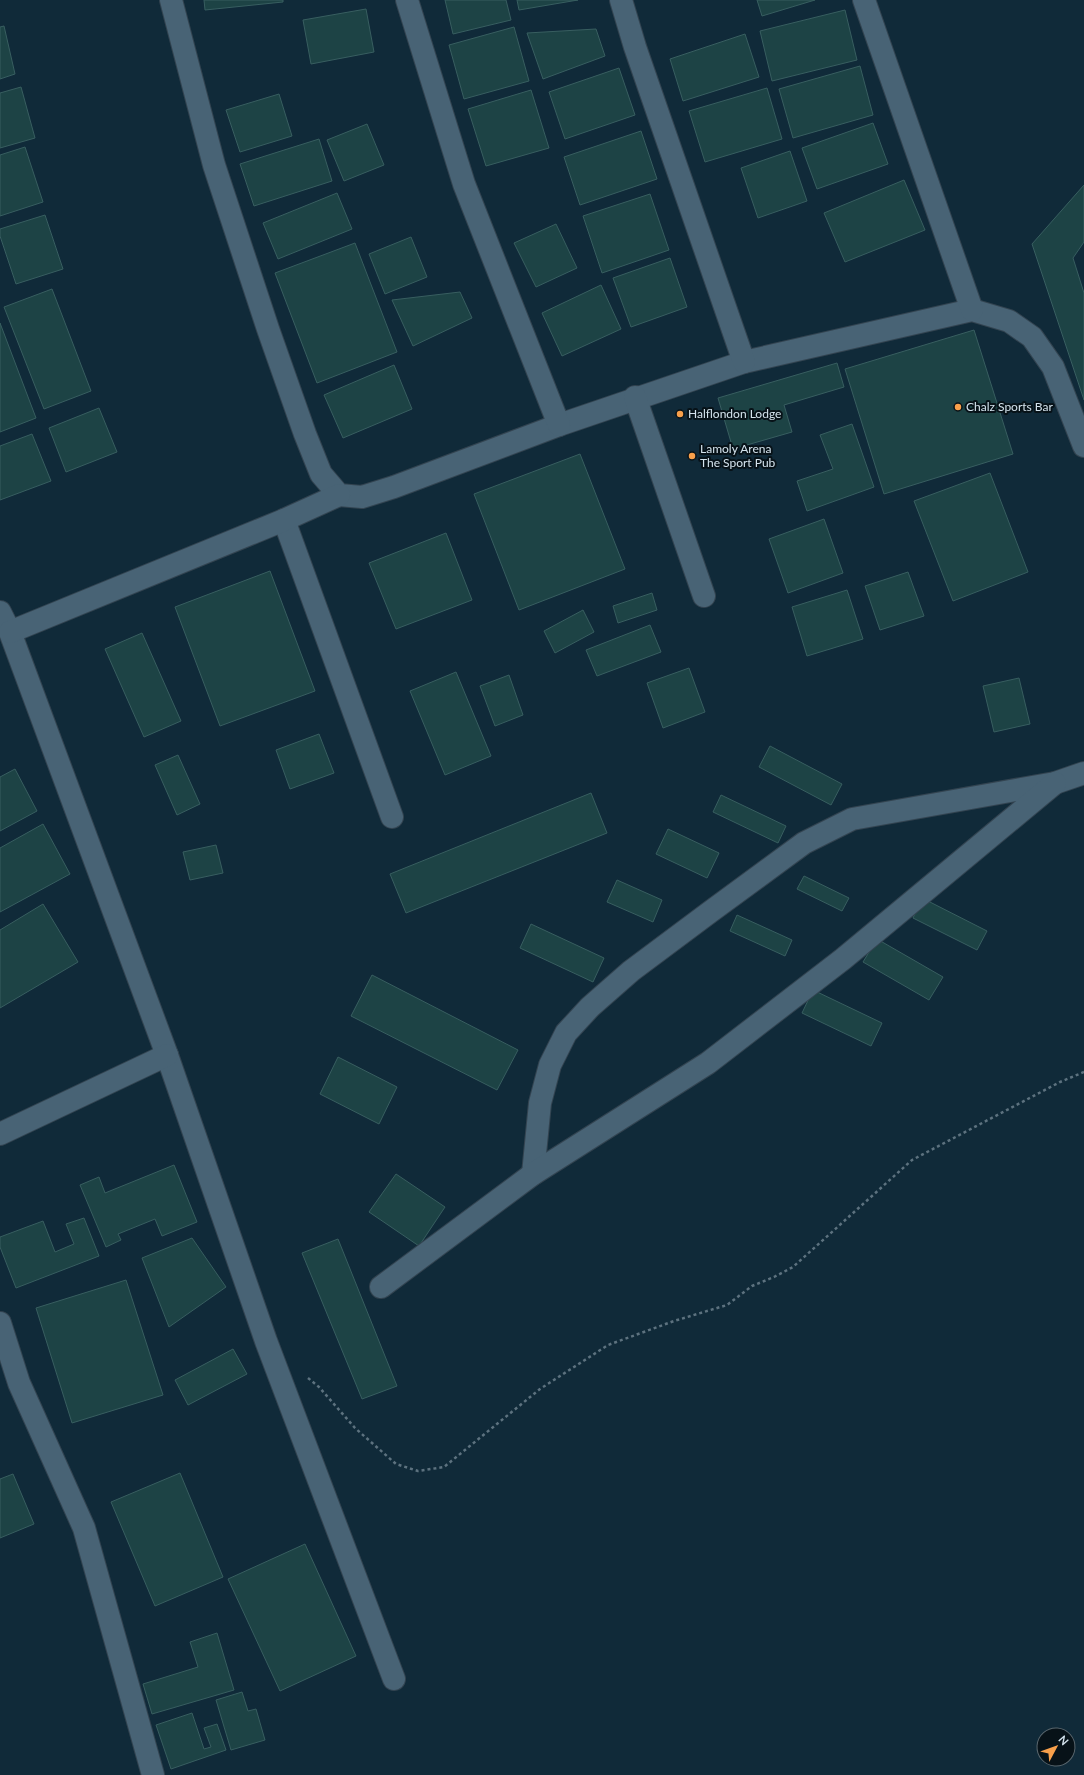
<svg xmlns="http://www.w3.org/2000/svg" width="1084" height="1775" font-family="Lato,sans-serif">
<style>
.building{fill:#1d4345;stroke:#385e60}
.lines{fill:none;stroke-linecap:round;stroke-linejoin:round}
.minor-casing{stroke:#334451;stroke-width:24}
.path{stroke:#5d727f;stroke-width:2.5;stroke-dasharray:3 3;stroke-linecap:butt}
.minor{stroke:#486375;stroke-width:22}
.poi-dot{fill:#f8a04b;stroke:#071218;stroke-width:1.5}
.labels{text-anchor:middle;stroke-width:4;stroke-linejoin:round;paint-order:stroke}
.poi-label{font-size:12px;fill:#d4e3ed;stroke:#071218;text-anchor:start}
</style>
<rect width="100%" height="100%" fill="#102a39"/>
<g class="building">
<polygon points="204,0 283,0 283,2 205,10"/>
<polygon points="445,0 506,0 511,20 453,34"/>
<polygon points="517,0 578,0 519,10"/>
<polygon points="757,0 815,0 762,16"/>
<polygon points="366,9 374,52 311,64 303,20"/>
<polygon points="845,10 857,60 772,81 760,31"/>
<polygon points="4,26 15,74 0,79 0,27"/>
<polygon points="514,27 529,81 464,99 449,45"/>
<polygon points="596,29 605,56 543,79 527,33"/>
<polygon points="745,34 759,77 683,101 670,59"/>
<polygon points="860,66 873,115 793,138 779,89"/>
<polygon points="619,68 635,115 565,139 549,92"/>
<polygon points="21,87 35,138 0,148 0,93"/>
<polygon points="767,88 782,139 705,162 689,111"/>
<polygon points="531,90 549,148 486,166 468,109"/>
<polygon points="279,94 292,136 240,152 226,110"/>
<polygon points="873,123 888,164 817,189 802,148"/>
<polygon points="367,124 384,165 344,181 327,140"/>
<polygon points="641,131 657,179 580,205 564,157"/>
<polygon points="319,139 332,181 254,206 240,164"/>
<polygon points="25,147 43,202 0,216 0,155"/>
<polygon points="790,151 807,201 758,218 741,168"/>
<polygon points="904,180 925,230 845,262 824,213"/>
<polygon points="1084,185 1084,242 1073,258 1084,293 1084,400 1032,244"/>
<polygon points="337,193 352,229 278,259 263,223"/>
<polygon points="650,194 669,250 602,273 583,216"/>
<polygon points="45,215 63,269 16,284 0,236 0,229"/>
<polygon points="556,224 577,268 536,287 514,243"/>
<polygon points="411,237 427,277 385,294 369,254"/>
<polygon points="355,243 397,352 317,383 275,273"/>
<polygon points="670,258 687,307 631,327 613,278"/>
<polygon points="601,285 621,329 562,356 542,313"/>
<polygon points="52,289 91,391 44,409 4,307"/>
<polygon points="460,292 472,318 413,346 392,300"/>
<polygon points="0,323 36,418 0,432"/>
<polygon points="974,330 1013,454 884,494 845,369"/>
<polygon points="837,363 844,387 784,405 792,432 733,449 718,398"/>
<polygon points="394,365 412,409 343,438 324,395"/>
<polygon points="99,408 117,452 66,472 49,428"/>
<polygon points="852,424 874,487 807,511 797,481 833,469 820,435"/>
<polygon points="32,434 51,481 0,500 0,446"/>
<polygon points="580,454 625,569 519,610 474,494"/>
<polygon points="990,473 1028,572 953,601 914,501"/>
<polygon points="824,519 843,573 788,593 769,539"/>
<polygon points="446,533 472,600 396,629 369,563"/>
<polygon points="270,571 315,691 220,726 175,607"/>
<polygon points="908,572 924,616 880,630 865,586"/>
<polygon points="847,590 863,639 807,656 792,607"/>
<polygon points="652,593 657,610 618,623 613,606"/>
<polygon points="583,610 594,632 555,653 544,631"/>
<polygon points="650,625 661,652 597,676 586,650"/>
<polygon points="142,633 181,721 144,737 105,649"/>
<polygon points="689,668 705,712 663,728 647,683"/>
<polygon points="456,672 491,756 445,775 410,691"/>
<polygon points="509,675 523,715 495,726 480,686"/>
<polygon points="1019,678 1030,724 994,732 983,686"/>
<polygon points="319,734 334,773 290,789 276,750"/>
<polygon points="770,746 842,784 831,805 759,767"/>
<polygon points="178,755 200,804 177,815 155,765"/>
<polygon points="15,769 37,811 0,831 0,777"/>
<polygon points="591,793 607,833 406,913 390,874"/>
<polygon points="721,795 786,826 778,843 713,812"/>
<polygon points="43,824 70,874 0,912 0,848"/>
<polygon points="668,829 719,853 707,878 656,854"/>
<polygon points="216,845 223,873 190,880 183,852"/>
<polygon points="804,876 849,898 842,911 797,889"/>
<polygon points="617,880 662,900 653,922 607,902"/>
<polygon points="922,898 987,931 977,950 913,918"/>
<polygon points="43,904 78,962 0,1008 0,930"/>
<polygon points="737,915 792,940 785,956 730,931"/>
<polygon points="531,924 604,958 593,982 520,948"/>
<polygon points="877,939 943,977 929,1000 863,962"/>
<polygon points="372,975 518,1050 497,1090 351,1016"/>
<polygon points="813,990 882,1023 871,1046 802,1013"/>
<polygon points="338,1057 397,1087 379,1124 320,1094"/>
<polygon points="174,1165 197,1222 162,1236 155,1219 118,1234 121,1240 106,1247 80,1185 99,1177 105,1193"/>
<polygon points="396,1174 445,1207 419,1246 369,1212"/>
<polygon points="84,1218 99,1256 16,1288 0,1247 0,1237 43,1221 55,1252 74,1244 66,1224"/>
<polygon points="192,1238 226,1287 169,1327 142,1258"/>
<polygon points="338,1239 397,1386 362,1399 302,1253"/>
<polygon points="126,1280 163,1395 72,1423 36,1308"/>
<polygon points="233,1349 247,1374 188,1405 175,1380"/>
<polygon points="180,1473 223,1577 155,1606 111,1502"/>
<polygon points="13,1474 34,1524 0,1538 0,1479"/>
<polygon points="305,1544 356,1656 280,1691 228,1579"/>
<polygon points="217,1633 234,1690 152,1714 143,1684 198,1667 190,1642"/>
<polygon points="242,1692 248,1711 256,1709 265,1740 231,1750 216,1700"/>
<polygon points="192,1713 204,1749 211,1747 204,1728 217,1724 226,1750 171,1769 156,1725"/>
</g>
<g class="lines">
<defs>
<g id="minor">
<polyline points="171,0 214,165 268,329 305,434 321,474 339,495 362,497 394,487 559,425 744,362 972,310 1009,321 1032,337 1053,367 1084,446"/>
<polyline points="407,0 464,184 559,425"/>
<polyline points="621,0 635,47 744,362"/>
<polyline points="864,0 972,310"/>
<polyline points="635,397 704,596"/>
<polyline points="284,520 392,817"/>
<polyline points="0,612 10,632 167,1055 266,1341 394,1679"/>
<polyline points="10,632 284,520 339,495"/>
<polyline points="0,1134 167,1055"/>
<polyline points="533,1174 540,1103 550,1065 566,1033 590,1007 631,971 710,912 804,843 852,819 1055,783 1084,773"/>
<polyline points="381,1287 533,1174 708,1063 843,959 1055,783"/>
<polyline points="0,1323 19,1383 84,1528 153,1775"/>
</g>
</defs>
<use href="#minor" class="minor-casing"/>
<polyline class="path" points="308,1378 319,1387 355,1428 396,1464 418,1471 444,1467 540,1389 608,1345 674,1321 727,1305 752,1286 774,1277 793,1267 912,1160 1060,1082 1084,1072"/>
<use href="#minor" class="minor"/>
</g>
<g class="poi-dot">
<circle cx="958" cy="407" r="4"/>
<circle cx="680" cy="414" r="4"/>
<circle cx="692" cy="456" r="4"/>
</g>
<g class="labels">
<g class="poi-label">
<text x="966" y="411">Chalz Sports Bar</text>
<text x="688" y="418">Halflondon Lodge</text>
<text x="700" y="453">Lamoly Arena<tspan x="700" dy="14">The Sport Pub</tspan></text>
</g>
</g>
<g transform="translate(1056 1747) rotate(49)"><circle r="19" fill="#071218" stroke="#59666d"/>
<path d="M0-3L7 15L0 10L-7 15Z" fill="#f8a04b"/>
<text y="-6" font-size="11" font-weight="bold" text-anchor="middle" fill="#d4e3ed">N</text>
</g>
</svg>
